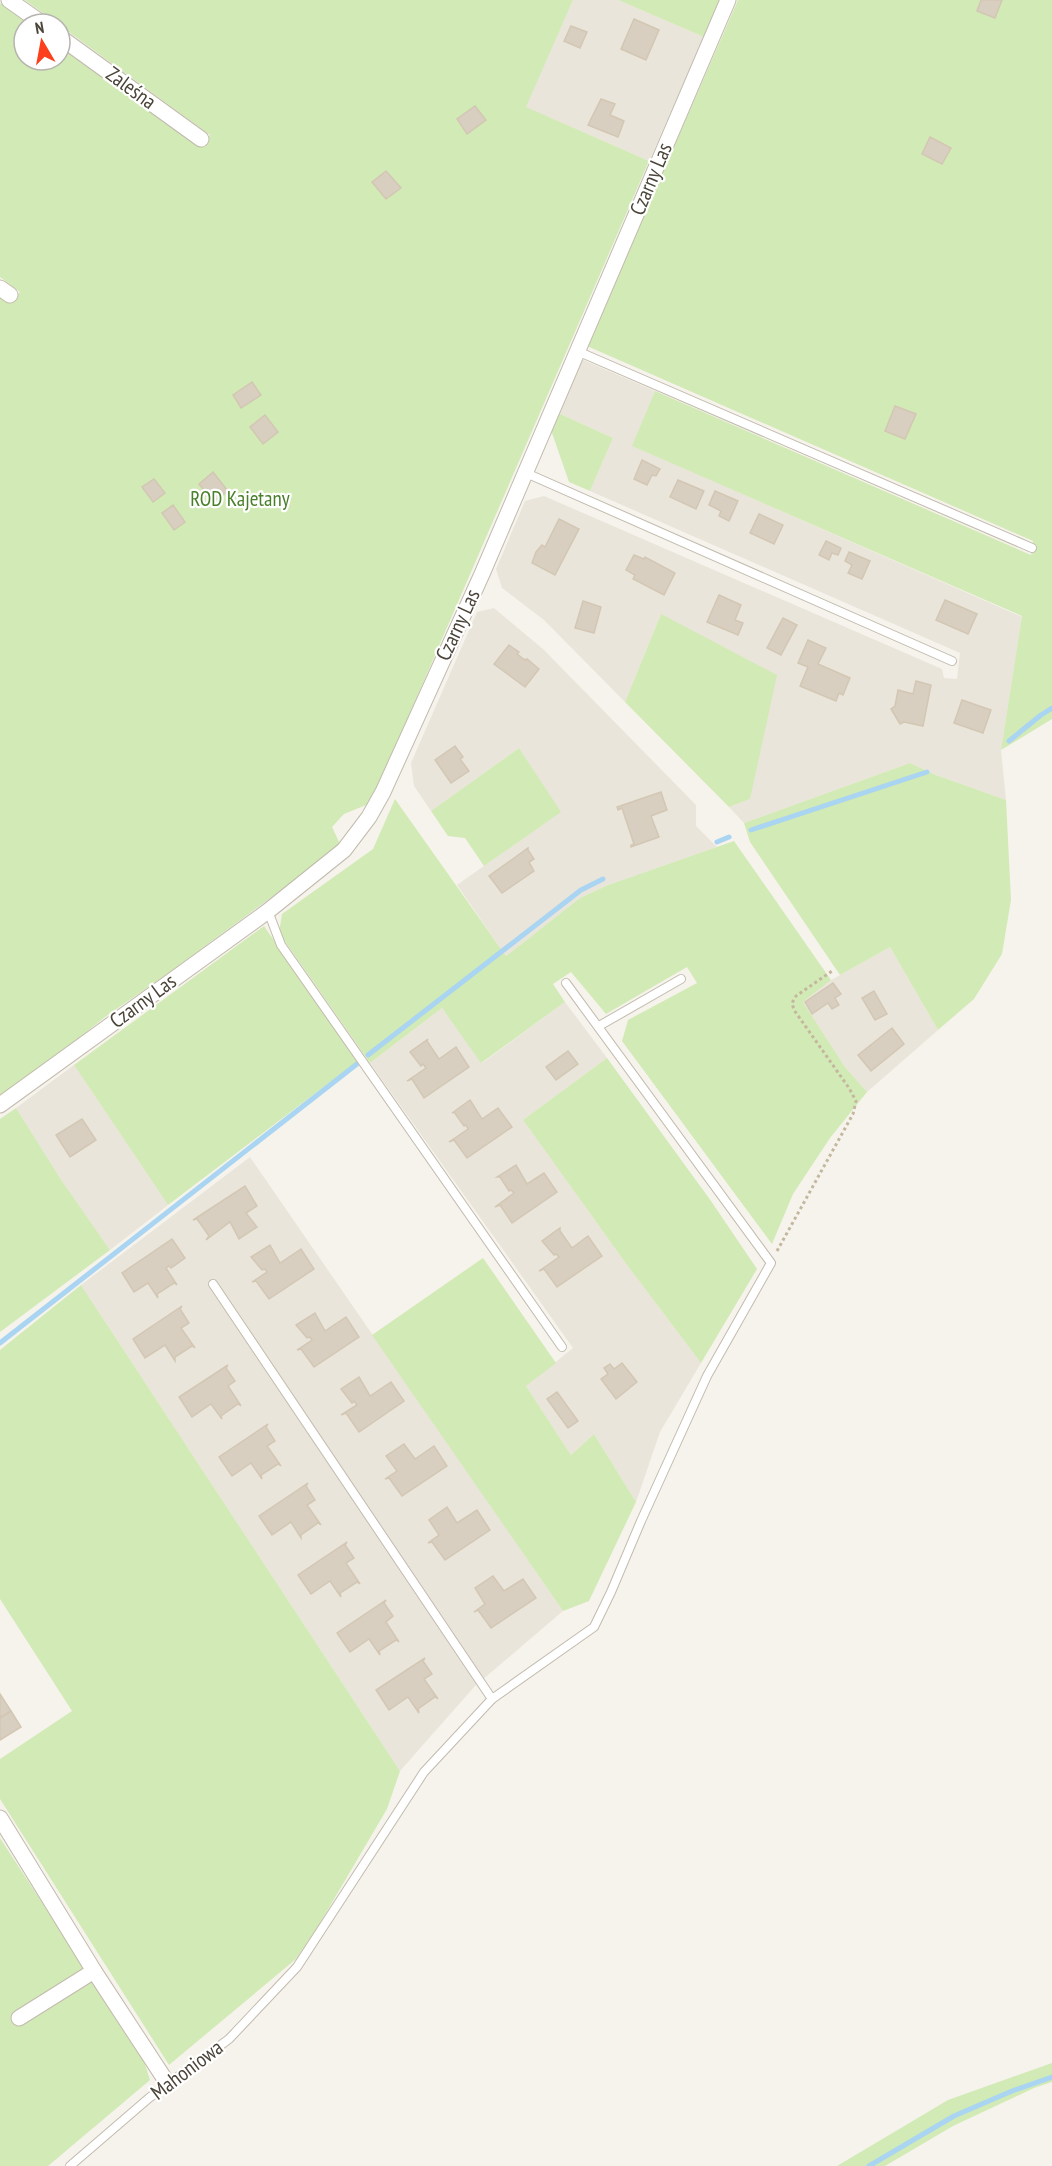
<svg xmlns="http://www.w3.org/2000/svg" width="1052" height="2166" font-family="'PT Sans Narrow',sans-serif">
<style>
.residential{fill:#eae5da}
.green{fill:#d2eab5}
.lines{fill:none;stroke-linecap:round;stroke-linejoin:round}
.stream{stroke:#a9d4f2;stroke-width:5}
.building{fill:#d8cfc1;stroke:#d3c7b4;stroke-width:1.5}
.lane-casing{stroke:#c2bbae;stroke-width:10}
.street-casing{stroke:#c2bbae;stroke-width:17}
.path{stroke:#c4b79f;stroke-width:3;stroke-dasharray:3 3;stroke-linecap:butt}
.lane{stroke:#fff;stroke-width:8}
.street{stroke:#fff;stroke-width:15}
.labels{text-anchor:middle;stroke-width:4.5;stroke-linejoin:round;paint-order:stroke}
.street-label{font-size:21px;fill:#4b4439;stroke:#fff}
.park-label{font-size:21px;fill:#4a7f2a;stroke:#fff}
</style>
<rect width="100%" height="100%" fill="#f6f3ec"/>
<g class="residential">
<polygon points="573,0 618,0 704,37 649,161 525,107"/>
<polygon points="581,359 655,391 633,446 1022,617 1001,750 1006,800 936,775 910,763 744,823 729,807 750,799 661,614 625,702 544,620 502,588 496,569 525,501 544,496 942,669 944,678 957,679 960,653 590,491 613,438 558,413"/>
<polygon points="494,608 543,649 696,805 696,826 717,847 608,885 580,898 506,956 457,885 560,812 519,748 431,811 414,786 411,763 477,612"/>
<polygon points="890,947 938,1030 867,1092 845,1067 803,1002 831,980"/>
<polygon points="565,1002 607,1058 523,1120 627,1265 701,1363 660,1432 636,1502 594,1434 571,1455 526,1386 573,1348 370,1063 442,1008 482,1063"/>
<polygon points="74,1065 168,1205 110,1250 62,1181 16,1108"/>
<polygon points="250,1157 563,1611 475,1686 400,1771 81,1285"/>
</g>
<g class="green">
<polygon points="25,0 573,0 526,107 649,161 371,803 344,814 332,827 341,846 167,974 105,1017 2,1100 0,1098 0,297 9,303 20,292 0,277 0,3 29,24 24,24 24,60 60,60 60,46 199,146 210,135"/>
<polygon points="618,0 721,0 704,37"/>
<polygon points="738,0 1052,0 1052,719 1001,750 1022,616 632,446 655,391 1031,555 1033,541 587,346"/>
<polygon points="558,413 613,438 590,491 569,482 551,430"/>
<polygon points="661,614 777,675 750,799 729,807 625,702"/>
<polygon points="519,748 561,812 484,866 465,838 448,836 431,811"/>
<polygon points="910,763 936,775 1006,800 1011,900 1002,954 974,999 938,1030 890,947 840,975 750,842 744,823"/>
<polygon points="395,799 506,956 580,898 608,885 734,841 831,980 803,1002 845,1067 867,1092 830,1138 793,1194 772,1244 622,1041 628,1020 697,983 687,967 606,1014 571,972 553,984 565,1002 481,1063 442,1008 370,1063 279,933 282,914 373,849"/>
<polygon points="264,926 358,1061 168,1205 74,1065"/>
<polygon points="607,1058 711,1201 757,1269 701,1363 627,1265 523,1120"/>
<polygon points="16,1108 62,1181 110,1250 0,1332 0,1119"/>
<polygon points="483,1258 556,1363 526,1386 571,1455 594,1434 636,1502 589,1601 563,1611 372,1335"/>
<polygon points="81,1285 400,1771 387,1809 317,1928 296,1959 169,2065 0,1799 0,1759 72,1711 0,1599 0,1350"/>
<polygon points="0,1838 143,2058 150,2080 48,2166 0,2166"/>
<polygon points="1052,2063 1052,2082 1034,2088 953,2126 885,2166 837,2166 948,2100"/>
</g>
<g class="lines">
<g class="stream">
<polyline points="1009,741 1041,715 1052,708"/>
<polyline points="751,830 927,772"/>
<polyline points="717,842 729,837"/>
<polyline points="368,1055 581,890 603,879"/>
<polyline points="0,1343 357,1064"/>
<polyline points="869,2166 954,2116 1012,2091 1052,2077"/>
</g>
</g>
<g class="building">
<polygon points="981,0 1002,0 995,18 977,11"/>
<polygon points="634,19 659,30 646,60 621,49"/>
<polygon points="571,26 587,32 580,48 564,41"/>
<polygon points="601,99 615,104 610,115 624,121 618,137 588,125"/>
<polygon points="475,106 486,120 467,134 457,119"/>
<polygon points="930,137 951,148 942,164 922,154"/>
<polygon points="386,171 401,188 386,199 372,182"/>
<polygon points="252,382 261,395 241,408 233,395"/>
<polygon points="895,406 916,414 905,439 885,431"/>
<polygon points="265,415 278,432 263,444 250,427"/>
<polygon points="642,460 660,469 656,476 652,475 647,485 634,479"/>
<polygon points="213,472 228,491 213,502 199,484"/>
<polygon points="154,479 165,493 153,502 142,487"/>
<polygon points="678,480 704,491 696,509 670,497"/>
<polygon points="715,491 738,501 729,521 719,516 721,511 709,505"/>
<polygon points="173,505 185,522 174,530 162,513"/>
<polygon points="759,514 783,525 774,544 750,533"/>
<polygon points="559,519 579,529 555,575 532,563 536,552 542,545 545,547"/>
<polygon points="826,541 841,548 838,555 832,553 829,560 819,555"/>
<polygon points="849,552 870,561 862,579 848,573 852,565 845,561"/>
<polygon points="634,555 644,559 645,557 675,573 664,595 633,579 635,575 626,570"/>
<polygon points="719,595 741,605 735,620 743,623 738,635 707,622"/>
<polygon points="945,600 977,614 968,634 936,620"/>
<polygon points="583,601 601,607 594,633 575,628"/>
<polygon points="783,618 797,625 781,655 767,648"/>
<polygon points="808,640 826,648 818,664 850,678 843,695 839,693 836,701 800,686 808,667 798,663"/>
<polygon points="509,645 519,652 517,654 525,660 527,659 539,669 525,687 494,664"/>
<polygon points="916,681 931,685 923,726 904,722 900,724 891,709 895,706 898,690 913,694"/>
<polygon points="962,700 991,710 983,733 954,723"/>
<polygon points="455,746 463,757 460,759 469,771 451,783 435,760"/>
<polygon points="661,792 667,810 651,816 659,837 631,847 631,845 634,844 622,808 618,810 617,807"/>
<polygon points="528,848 528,850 534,859 529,862 534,871 502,893 489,876"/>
<polygon points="833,983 841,994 835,998 839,1005 832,1009 828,1003 812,1014 805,1002"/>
<polygon points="874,991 887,1014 875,1020 862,998"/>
<polygon points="892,1028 904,1044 871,1071 858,1055"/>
<polygon points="428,1039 427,1041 439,1059 456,1047 469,1067 424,1098 412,1079 407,1081 426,1068 423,1064 421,1066 410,1052"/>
<polygon points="568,1051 578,1064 556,1080 546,1067"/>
<polygon points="470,1100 482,1119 498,1108 512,1127 467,1158 454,1140 449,1142 468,1129 466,1125 464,1126 454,1112 452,1113"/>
<polygon points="82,1119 96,1140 70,1157 56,1135"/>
<polygon points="516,1165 527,1184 544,1173 557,1192 512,1223 500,1205 495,1207 514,1193 511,1190 509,1191 500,1177 497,1177"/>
<polygon points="245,1186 257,1206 246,1213 257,1227 239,1239 230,1222 206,1240 209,1236 197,1219 193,1220"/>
<polygon points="560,1228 560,1231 572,1248 588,1236 602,1256 557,1287 544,1269 539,1271 559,1257 556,1254 554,1255 542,1241"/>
<polygon points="172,1239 185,1258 171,1268 169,1266 166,1268 177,1285 174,1283 157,1294 158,1298 148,1283 134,1292 122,1273"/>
<polygon points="270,1245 280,1263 301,1249 314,1269 269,1299 256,1281 252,1282 267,1272 265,1269 262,1270 251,1257"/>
<polygon points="182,1306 180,1309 189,1323 181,1328 195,1348 192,1346 175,1357 175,1361 165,1345 145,1358 133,1339"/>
<polygon points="315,1313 325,1331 346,1317 359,1337 314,1367 301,1349 297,1350 312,1340 310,1337 307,1338 296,1325"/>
<polygon points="622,1363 637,1382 616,1399 601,1379 608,1374 604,1368 610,1364 614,1369"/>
<polygon points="228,1365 226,1368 235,1381 228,1386 241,1406 238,1404 221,1416 222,1419 211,1404 192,1417 179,1397"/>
<polygon points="359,1377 370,1396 391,1382 404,1401 359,1432 346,1413 341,1415 357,1405 354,1401 352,1403 341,1389"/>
<polygon points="557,1392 578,1421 568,1428 547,1399"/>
<polygon points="268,1424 266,1427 275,1441 267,1446 281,1466 278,1464 261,1475 262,1479 251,1463 232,1476 219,1457"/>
<polygon points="404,1444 415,1459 434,1446 447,1466 402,1496 389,1478 385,1479 397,1471 386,1456"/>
<polygon points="308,1483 306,1486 315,1500 307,1505 321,1525 318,1523 301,1535 301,1538 291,1522 272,1535 259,1516"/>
<polygon points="447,1507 457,1523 477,1510 490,1530 445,1560 432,1542 428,1543 439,1535 429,1520"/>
<polygon points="347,1542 345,1545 354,1558 346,1563 360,1584 357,1582 340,1593 341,1597 330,1581 311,1594 298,1575"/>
<polygon points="493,1576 504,1591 523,1579 536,1598 491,1628 478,1610 474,1612 485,1604 475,1588"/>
<polygon points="386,1600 384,1603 393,1616 386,1622 399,1642 396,1640 379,1651 380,1655 369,1639 350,1652 337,1633"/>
<polygon points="425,1658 423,1661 432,1674 424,1679 438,1699 435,1697 418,1709 419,1713 408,1697 389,1710 376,1690"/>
<polygon points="0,1694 11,1711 0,1718"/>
<polygon points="11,1711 21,1727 0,1740 0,1718"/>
</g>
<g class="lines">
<defs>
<g id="lane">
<polyline points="577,351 1032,548"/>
<polyline points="526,473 952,661"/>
<polyline points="268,911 281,945 562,1347"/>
<polyline points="599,1026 681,979"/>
<polyline points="213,1284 492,1699"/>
<polyline points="70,2166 149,2098 229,2039 297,1967 424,1772 492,1699 594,1627 611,1592 641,1521 707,1376 771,1263 566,983"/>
</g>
<g id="street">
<polyline points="9,0 43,24"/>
<polyline points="60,37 201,139"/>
<polyline points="0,288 10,295"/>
<polyline points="0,1105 268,911 344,850 369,817 383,792 482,574 728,0"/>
<polyline points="0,1818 94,1971 168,2084"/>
<polyline points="19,2018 94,1971"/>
</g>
</defs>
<use href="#lane" class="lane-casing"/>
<use href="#street" class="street-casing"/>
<polyline class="path" points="777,1251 853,1114 856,1101 849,1088 794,1010 792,1003 796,996 832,971"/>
<use href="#lane" class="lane"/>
<use href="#street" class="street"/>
</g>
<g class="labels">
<g class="street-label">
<text transform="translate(131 88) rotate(36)" y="7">Zaleśna</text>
<text transform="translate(651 179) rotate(-67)" y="7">Czarny Las</text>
<text transform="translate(458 625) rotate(-65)" y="7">Czarny Las</text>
<text transform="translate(143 1001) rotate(-36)" y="7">Czarny Las</text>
<text transform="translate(187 2070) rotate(-37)" y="7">Mahoniowa</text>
</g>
<g class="park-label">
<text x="240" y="506">ROD Kajetany</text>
</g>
</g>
<g transform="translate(42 42) rotate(350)"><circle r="28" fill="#ffffff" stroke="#b7b4b0" stroke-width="1.5"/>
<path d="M0-4.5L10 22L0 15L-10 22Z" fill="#fc3f1d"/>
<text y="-9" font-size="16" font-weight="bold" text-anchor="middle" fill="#4b4439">N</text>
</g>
</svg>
